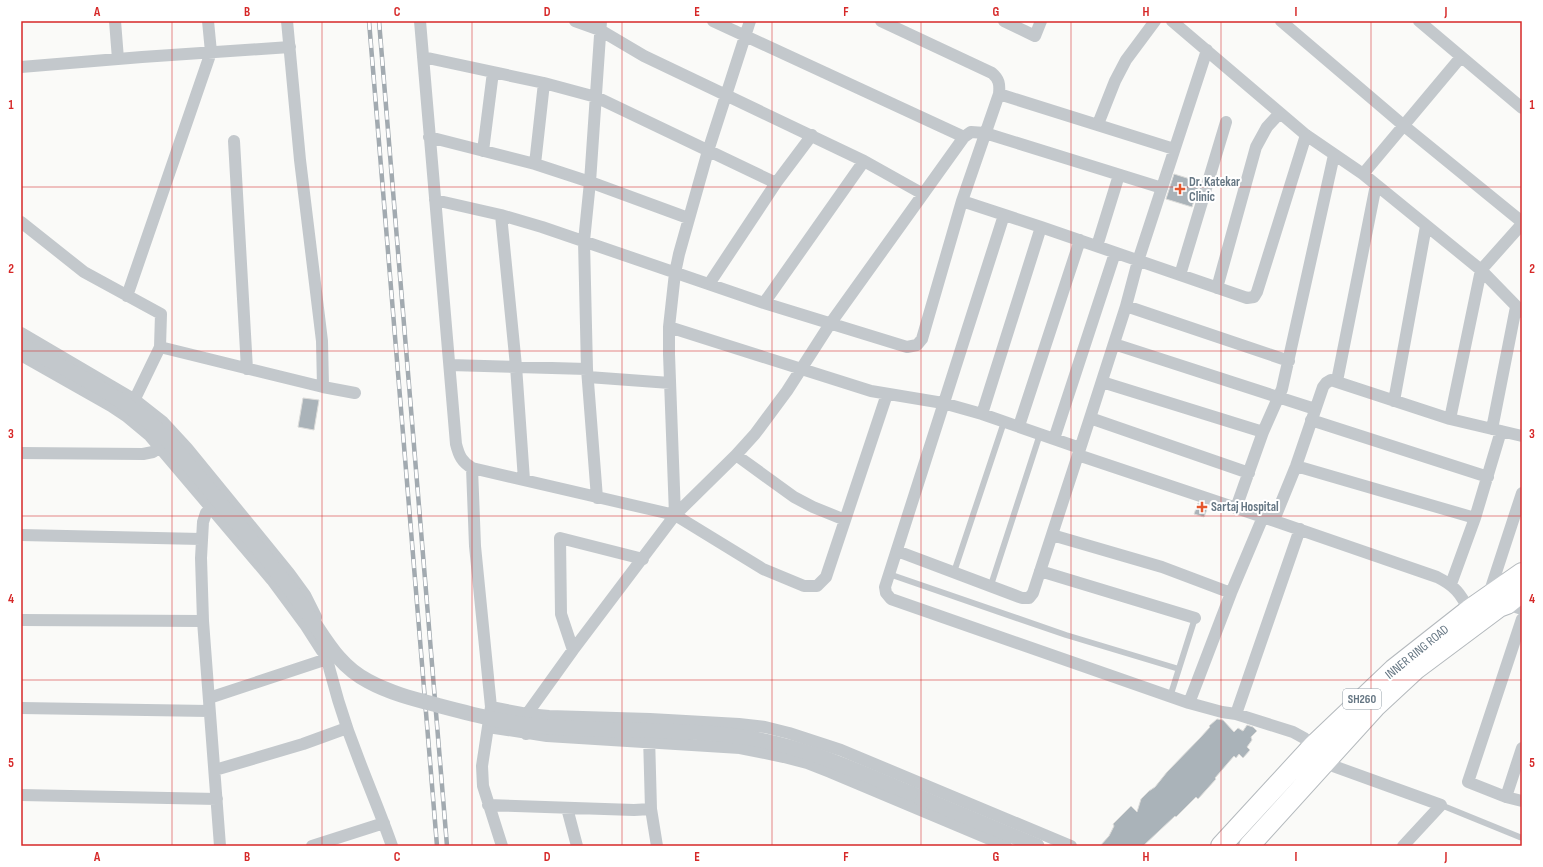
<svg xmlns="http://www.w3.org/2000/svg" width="1543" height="867" font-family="'Sofia Sans Condensed',sans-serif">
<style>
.building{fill:#aab3b9;stroke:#dcdcda}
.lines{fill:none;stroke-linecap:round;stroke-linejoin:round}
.trunk-casing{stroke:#b4b9bd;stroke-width:22}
.service{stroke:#c3c8cc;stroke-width:6}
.minor{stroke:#c3c8cc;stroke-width:12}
.tertiary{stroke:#c3c8cc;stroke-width:15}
.trunk{stroke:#fff;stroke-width:20}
.rail-casing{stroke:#a2aab0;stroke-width:4.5}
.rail{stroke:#fff;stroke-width:3;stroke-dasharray:9;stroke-linecap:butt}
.tertiary-bridge{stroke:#c3c8cc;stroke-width:15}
.grid{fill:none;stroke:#d62828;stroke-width:1;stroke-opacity:0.55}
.poi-dot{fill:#e4572e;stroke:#fff;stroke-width:1.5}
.labels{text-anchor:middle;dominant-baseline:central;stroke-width:4;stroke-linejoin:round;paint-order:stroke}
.shield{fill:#fff;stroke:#939fa8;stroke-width:1}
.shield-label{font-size:12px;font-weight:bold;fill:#657683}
.poi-label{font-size:13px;font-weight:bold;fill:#657683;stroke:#fff;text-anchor:start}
.street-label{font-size:13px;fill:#657683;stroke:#fff}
.neatline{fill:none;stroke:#d62828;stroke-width:1.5}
.grid-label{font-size:13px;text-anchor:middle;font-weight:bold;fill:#d62828}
</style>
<rect width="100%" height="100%" fill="#fafaf8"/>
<path class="building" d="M1174 174 1200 182 1192 207 1166 199Z
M303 398 319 400 314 430 298 427Z
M1198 503 1208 507 1204 517 1194 514Z
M1217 719 1223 720 1234 732 1238 728 1243 731 1247 725 1253 727 1257 731 1251 737 1252 740 1247 747 1250 750 1243 758 1239 754 1236 758 1234 756 1215 778 1216 779 1198 799 1196 797 1176 817 1175 816 1143 846H1100L1109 836 1114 826 1113 824 1131 806 1137 812 1141 799 1149 791 1155 787 1167 772 1200 738 1210 727 1209 726Z"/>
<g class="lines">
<defs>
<path id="trunk" d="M1221 846 1313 746 1394 669 1469 610 1522 573
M1249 846 1375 707 1416 669 1499 607 1507 604 1522 592"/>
</defs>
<use href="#trunk" class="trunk-casing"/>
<path class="service" d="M954 572 1004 422
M889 574 1066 635 1179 669
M991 585 1040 434
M1170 697 1195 618
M1441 805 1522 838"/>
<path class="minor" d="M115 21 118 59
M287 21 300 160 322 341 323 387
M420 21 456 444C459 456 462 462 472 468L675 515 763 569 804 586H817L826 577 887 394
M575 21 600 30 644 56 864 161 923 194
M713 21 964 137
M1004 21 1035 36 1041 21
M1172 21 1306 135 1363 174 1481 270 1522 312
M1281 21 1403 125 1522 222
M1419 21 1522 108
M1207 50 1138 261 1126 306 1090 418 1249 473
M423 57 544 83 596 97 776 183
M21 67 142 57 290 47
M999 94 1174 149
M1098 124 1115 81 1126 60 1155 21
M429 137 535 164 590 182 688 218
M234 141 247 369
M483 151 493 72
M535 164 544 83
M1363 174 1461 57
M435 200 501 215 542 227 764 303 907 347 917 345 922 339 962 201 999 94C1000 84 999 79 992 73L881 21
M962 201 1041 227 1247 298 1254 297 1257 292 1306 135
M501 215 516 366 524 480
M1004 215 885 587 886 593 891 599 1189 703 1222 712 1236 714 1293 732 1304 738 1313 746
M21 222 84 272 161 314 160 347 323 387 355 393
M1097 246 1119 175
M1180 275 1226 122
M709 284 776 183 812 135
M1217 288 1256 147 1267 127 1279 114
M127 296 211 52 208 21
M764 303 864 161
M1126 306 1289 361
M669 327 871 391 943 403 982 414 1080 448
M21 333 135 400 163 422 187 448 289 573 305 595 316 617
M1114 344 1315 409
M21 355 111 406 126 416 150 436 272 580 306 626 322 651
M450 365 587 369
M588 377 670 383
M1337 381 1376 185
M1102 382 1263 432
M1394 401 1426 226
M131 407 160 347
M982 414 1041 227
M1450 419 1481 270 1522 224
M1311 420 1488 477
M1019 426 1080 240
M1492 429 1516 307
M1054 439 1115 253
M21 453 143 454 153 452 167 443
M736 455 794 497 813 507 845 520
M1078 455 1263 517 1437 577C1455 586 1460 593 1469 610
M1296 466 1475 518
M472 468 475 546 491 707 482 766 483 786 502 846
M597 498 587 369 584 241 590 182 601 21
M217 502 206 513 203 522 201 558 203 621 220 846
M1236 508 1263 432 1282 389 1334 155
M675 515 669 354V327L675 273 679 254 708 151 750 21
M1274 520 1296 466 1323 387 1326 383 1331 380 1450 419 1522 436
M21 535 201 539
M1052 535 1162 567 1231 593
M897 551 1022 598H1029L1033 593 1090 418
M1040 571 1195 618
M1451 584 1475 518 1501 431
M1488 597 1522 493
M1507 604 1522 609
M1522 619 1468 782 1506 797 1522 801
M21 620 203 621
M322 637C331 679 343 720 359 760 370 789 382 817 392 846
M573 650 561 614 560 538 643 559
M209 698 327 659
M1189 703 1231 593 1263 517
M491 707 527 714 549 716 650 719 739 724 765 727 789 733 841 750 1071 846
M21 708 209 711
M1236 714 1300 529
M488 727 547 736 740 748 784 757 807 763 830 772 1006 846
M526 734 527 714 573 650 675 515 736 455 755 434 787 391 830 324 964 137 971 132 985 133 1162 188
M649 736 651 809 657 846
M1325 763 1441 805 1403 846
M215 770 303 744 347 728
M21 795 217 799
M1506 797 1522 748
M488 805 634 810 651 809
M567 808 577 846
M312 846 384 823"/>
<path class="tertiary" d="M910 793 1037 846"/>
<use href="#trunk" class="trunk"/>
<defs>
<path id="rail" d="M369 21 437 846
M379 21 447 846"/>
</defs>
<use href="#rail" class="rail-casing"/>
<use href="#rail" class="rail"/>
<path class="tertiary-bridge" d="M21 345C62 367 112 391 148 421 169 439 186 462 204 483 226 510 249 537 271 564 285 582 299 601 312 620 328 644 341 667 368 681 390 693 414 699 437 705 475 715 512 725 551 727 612 732 675 728 736 736 798 744 853 769 910 793"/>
</g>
<path class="grid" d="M172 21V846M322 21V846M472 21V846M622 21V846M772 21V846M921 21V846M1071 21V846M1221 21V846M1371 21V846M21 187H1522M21 351H1522M21 516H1522M21 680H1522"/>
<g class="poi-dot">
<path d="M1178 183h4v4h4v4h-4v4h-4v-4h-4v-4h4z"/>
<path d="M1200 501h4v4h4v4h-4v4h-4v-4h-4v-4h4z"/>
</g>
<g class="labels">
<rect class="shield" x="1343" y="689" width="38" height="20" rx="3"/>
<g class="shield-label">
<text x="1362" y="699">SH260</text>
</g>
<g class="poi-label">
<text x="1189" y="182">Dr. Katekar<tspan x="1189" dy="15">Clinic</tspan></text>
<text x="1211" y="507">Sartaj Hospital</text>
</g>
<g class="street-label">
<text transform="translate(1417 652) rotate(-39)">INNER RING ROAD</text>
</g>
</g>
<rect width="1543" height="867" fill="none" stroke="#ffffff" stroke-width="44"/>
<rect x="22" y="22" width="1499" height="823" class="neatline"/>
<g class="grid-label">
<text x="97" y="16">A</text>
<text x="247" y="16">B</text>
<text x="397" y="16">C</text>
<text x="547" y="16">D</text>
<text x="697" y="16">E</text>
<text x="846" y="16">F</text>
<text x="996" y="16">G</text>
<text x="1146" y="16">H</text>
<text x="1296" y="16">I</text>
<text x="1446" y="16">J</text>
<text x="11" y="109">1</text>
<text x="1532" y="109">1</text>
<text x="11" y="273">2</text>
<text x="1532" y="273">2</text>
<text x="11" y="438">3</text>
<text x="1532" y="438">3</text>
<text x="11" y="603">4</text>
<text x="1532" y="603">4</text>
<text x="11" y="767">5</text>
<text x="1532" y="767">5</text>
<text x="97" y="861">A</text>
<text x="247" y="861">B</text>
<text x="397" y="861">C</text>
<text x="547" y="861">D</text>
<text x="697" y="861">E</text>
<text x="846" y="861">F</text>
<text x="996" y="861">G</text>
<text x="1146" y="861">H</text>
<text x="1296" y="861">I</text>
<text x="1446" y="861">J</text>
</g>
</svg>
